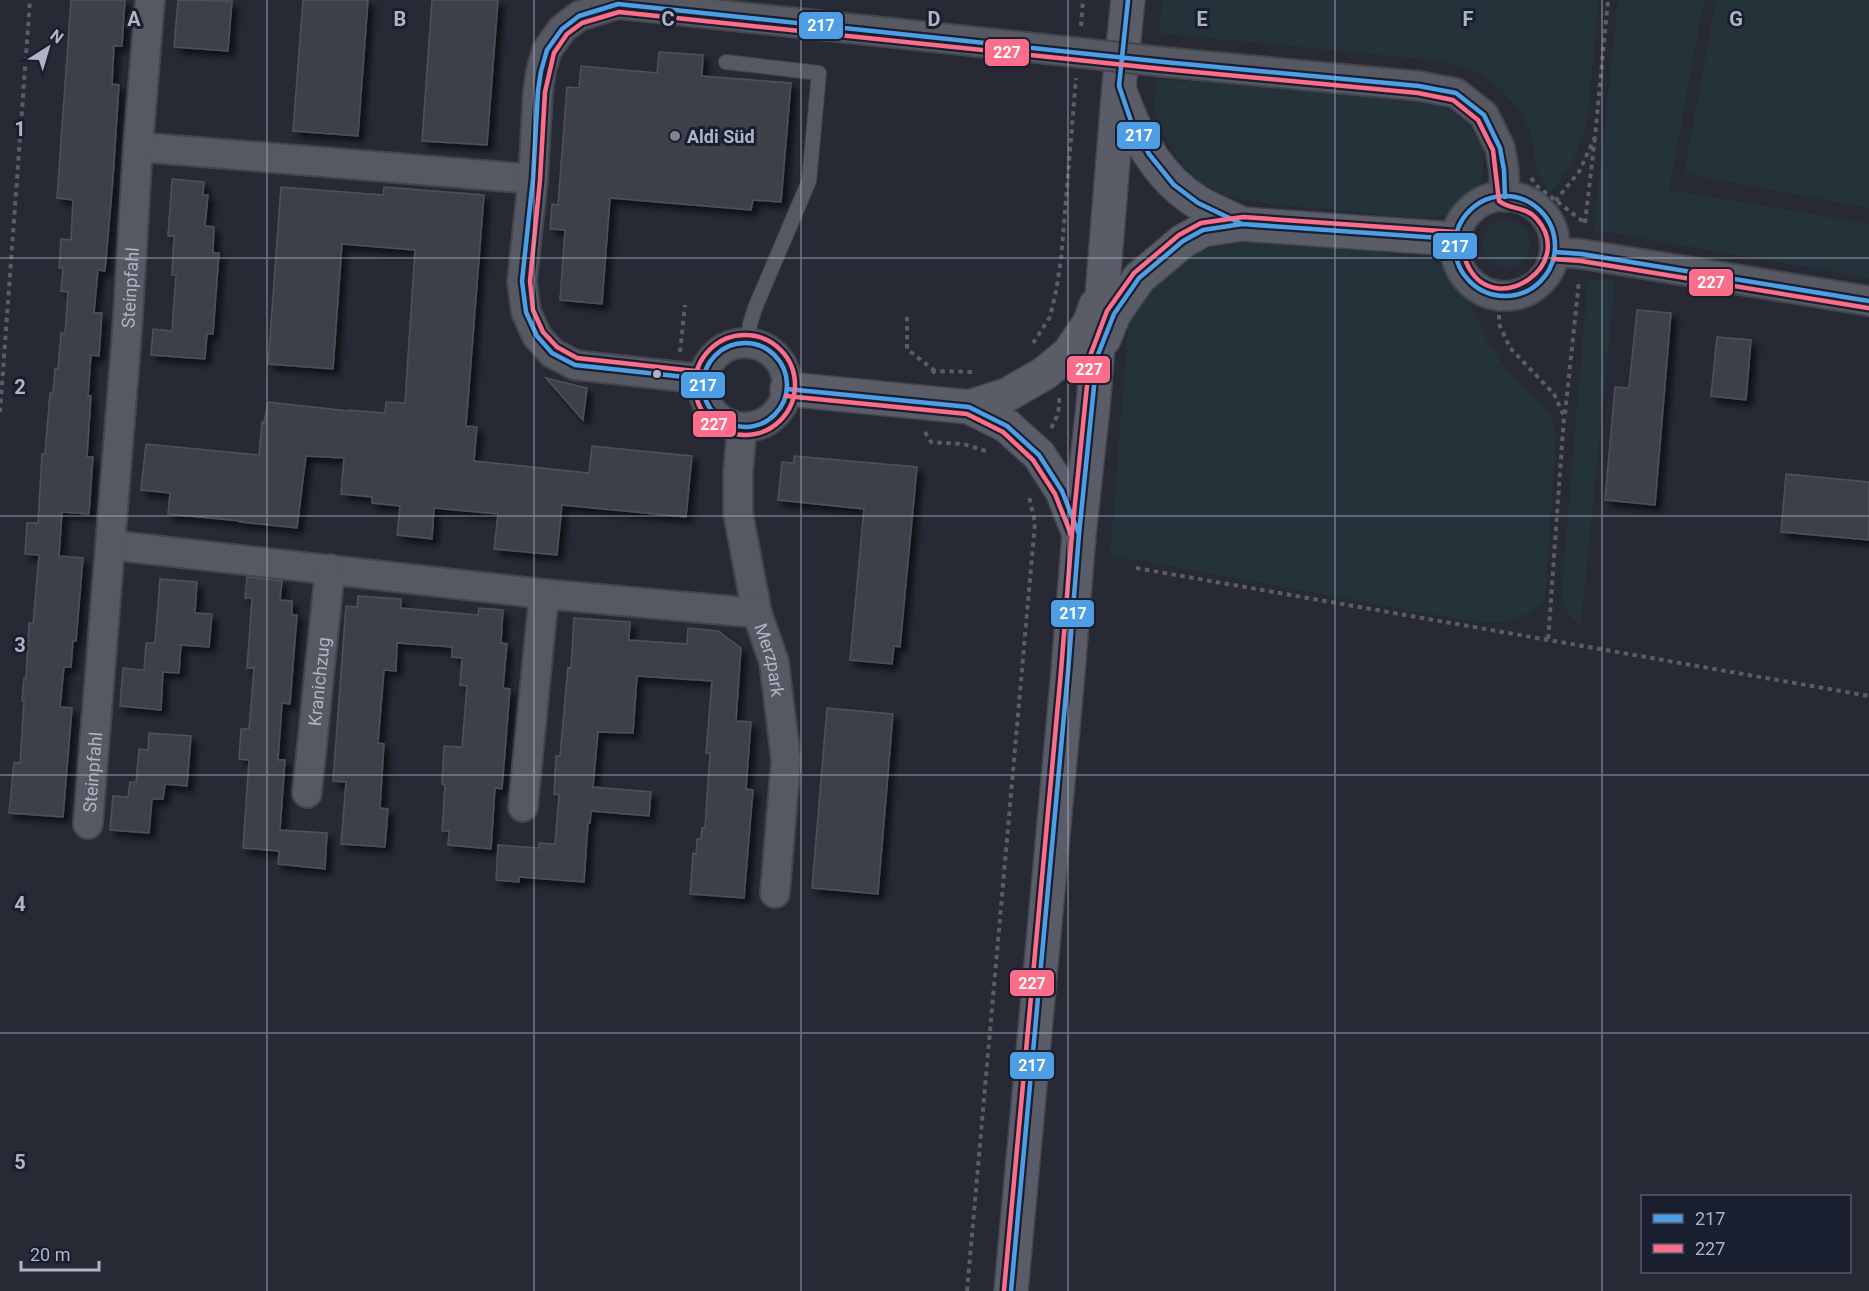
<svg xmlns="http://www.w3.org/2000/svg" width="1869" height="1291" font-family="Roboto,sans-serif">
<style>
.green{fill:#24333a}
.building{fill:#3e404a;stroke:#4e515c;stroke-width:1.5;filter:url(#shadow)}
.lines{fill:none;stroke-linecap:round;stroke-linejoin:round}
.service-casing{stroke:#43454d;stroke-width:16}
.minor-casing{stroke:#43454d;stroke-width:32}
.secondary-casing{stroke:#43454d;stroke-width:36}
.path{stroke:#595d66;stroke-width:4;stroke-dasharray:4.5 4.5;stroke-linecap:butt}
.service{stroke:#565862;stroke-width:14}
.minor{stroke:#565862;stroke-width:28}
.secondary{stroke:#5a5d67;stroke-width:33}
.minor-bridge-casing{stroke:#43454d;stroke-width:32;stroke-linecap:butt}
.minor-bridge{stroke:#565862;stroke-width:28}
.bus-1-casing{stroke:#1a1f2f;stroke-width:9}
.bus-2-casing{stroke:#1a1f2f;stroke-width:9}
.bus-1{stroke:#4d9ee5;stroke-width:4.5}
.bus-2{stroke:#fb6d88;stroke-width:4.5}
.grid{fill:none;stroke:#afb4c7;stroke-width:1.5;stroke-opacity:0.55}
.poi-dot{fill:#7f8494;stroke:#1a1f2f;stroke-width:2}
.bus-dot{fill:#afb4c7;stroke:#1a1f2f;stroke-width:2}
.labels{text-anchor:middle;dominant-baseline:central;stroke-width:6;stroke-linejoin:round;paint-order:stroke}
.poi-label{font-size:18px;font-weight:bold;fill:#afb4c7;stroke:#1a1f2f;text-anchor:start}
.street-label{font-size:18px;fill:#afb4c7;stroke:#1a1f2f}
.grid-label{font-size:20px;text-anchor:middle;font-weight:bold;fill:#afb4c7;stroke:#1a1f2f;stroke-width:6;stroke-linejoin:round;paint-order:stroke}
.line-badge{stroke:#1a1f2f;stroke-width:2}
.badge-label{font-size:16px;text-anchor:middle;font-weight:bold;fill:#fff}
</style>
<defs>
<filter id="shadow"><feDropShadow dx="5.5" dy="5.5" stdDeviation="3" flood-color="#0009"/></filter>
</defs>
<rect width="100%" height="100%" fill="#272a34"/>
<path class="green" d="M1162 0H1599L1588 112 1583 136 1571 166 1550 193C1545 185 1538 178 1536 169 1534 159 1535 150 1533 141 1524 111 1503 85 1475 72 1464 66 1450 64 1439 61L1159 33Z
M1618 0H1704L1669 190 1869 224V278L1594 230Z
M1716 0H1869V208L1684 173Z
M1156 80 1265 85 1435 105 1453 112 1474 134 1483 150V170L1479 191 1464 206 1447 216 1418 218 1269 204 1228 197 1203 184 1180 162 1164 135 1154 111Z
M1482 244a24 24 0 1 1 48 0a24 24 0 1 1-48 0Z
M1269 241 1359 249 1433 261 1447 268 1458 280 1490 346 1508 371 1540 402 1551 417 1556 439 1545 601C1516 625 1500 624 1464 620L1110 555 1128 331C1131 323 1132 312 1137 305 1150 283 1175 260 1200 252 1222 244 1246 243 1269 241Z
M1588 279 1615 281 1581 625 1569 615 1561 599Z"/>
<path class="building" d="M71 0H125L122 46H114L112 84 119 85 113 179 105 271 98 270 94 313H102L99 356 91 355 88 395 91 396 87 457H93L89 514 62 512 59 556 83 558 76 641H73L71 667H64L60 707 72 708 63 817 9 813 14 762 20 763 24 701H22L24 678H26L29 623 33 624 39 555 25 554 27 523H38L42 454H45L50 393H53L55 369H58L61 333 65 334 68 292 61 291 63 268H59L61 239 71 240 73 200 57 198Z
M178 0 232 1 228 51 174 47Z
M303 0H368L358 136 293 131Z
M432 0H498L487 145 422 141Z
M659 52 703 55 702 76 791 83 781 202 753 200 751 210 610 198 602 304 560 300 565 230 550 229 552 204 558 205 567 87 579 88 581 66 657 73Z
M172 179 204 182 203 195H208L205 226 214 227 213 253H219L213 334H207L205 359 151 355 153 329 172 331 176 275H172L174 236H168Z
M281 187 383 195 384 187 484 195 466 426 477 427 474 461 589 473 592 446 692 456 686 517 562 505 557 555 494 549 498 514 434 508 432 539 397 535 400 506 372 503V497L341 494 344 458 306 456 297 528 240 522 241 521 168 514 170 493 141 490 146 444 259 455 262 422 264 423 268 402 349 411V410L385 413 386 402 405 403 415 250 342 244 333 369 268 364Z
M1637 310 1671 313 1655 505 1605 500 1615 387 1629 388Z
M1717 337 1751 340 1746 400 1711 396Z
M546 378 587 388 583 420Z
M794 456 917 467 900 647 894 646 892 664 850 660 864 509 778 500 782 462 794 463Z
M1786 474 1869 482V540L1781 532Z
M247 577 282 581 280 600 292 601V615H297L290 704 282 703 280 732 278 760H285L280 830 327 833 325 869 278 864 279 851 243 848 249 760 239 759 241 729H249L254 668H247L252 598H245Z
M160 579 197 582 195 613 212 614 209 647 181 645 179 673 163 672 161 710 120 706 123 668 144 670 146 643H155Z
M358 596 401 599V608L478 615 479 608 503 610 501 643 507 644 503 688 510 689 502 789 495 788 491 849 448 845 449 831H442L445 785 442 784 444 746 462 747 467 686 460 685 462 658 452 657V647L397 643 396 671 384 670 378 743 384 744 380 808 388 809 385 847 341 844 346 782 333 781 346 606 357 607Z
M574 618 630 622 629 640 687 644 688 628 718 631 741 648 736 721 751 722 746 789 753 790 744 898 690 894 693 853 696 854 697 839H701L702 828H705L710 753H706L712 681 637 676 633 733 598 732 593 787 651 792 649 816 591 811 590 823H588L584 882 519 877V882L496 880 498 845 539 848V843L555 844 559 795 554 794 556 756H560L568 667 571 668Z
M827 708 893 714 878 894 812 888Z
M149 733 191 736 187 786 165 784 163 799H152L149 833 110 830 113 796 128 797 130 782H136L139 749 148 750Z"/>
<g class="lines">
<defs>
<path id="service" d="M726 62 819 73 809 181 755 308 750 324 748 343"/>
<g id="minor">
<path d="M1164 62 1419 86 1456 93 1484 115 1500 148 1504 170 1505 197"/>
<path d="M138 147 533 179"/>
<circle cx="1505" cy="246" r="50"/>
<path d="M1555 252 1582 254 1869 301"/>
<circle cx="745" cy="385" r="42"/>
<path d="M703 379 575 365 552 353 537 336 526 312 522 281 533 179 538 91 541 71 547 50 562 29 579 16 618 4 1064 51"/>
<path id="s1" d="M742 428 738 473V513L757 613 774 662 786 760 775 893"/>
<path d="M110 545 544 594 757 613"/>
<path id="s2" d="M307 793 330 569"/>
<path d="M523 807 544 594"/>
<path id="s3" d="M88 824 127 332 138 147 150 0"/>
</g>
<path id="secondary" d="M1121 94C1136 137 1159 179 1199 203 1213 211 1228 217 1242 224
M1104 339 1114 314 1139 278 1183 241 1203 230 1242 224 1454 239
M787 389 969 407 1007 426 1039 455 1062 491 1077 529
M969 407 1007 395 1045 373 1069 353 1090 322 1096 305
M1011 1291 1068 672 1079 534 1093 407 1119 86 1128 0"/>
</defs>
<use href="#service" class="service-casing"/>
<use href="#minor" class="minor-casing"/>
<use href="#secondary" class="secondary-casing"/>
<path class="path" d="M1081 26 1083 0
M1531 178 1537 186 1585 223
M1544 215 1579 172 1595 137 1608 0
M1585 223 1595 137
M1499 297V324L1510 348 1554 394 1564 416 1548 641
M907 317V349L935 371
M1033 343 1050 317 1056 291 1061 260 1076 78
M680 352 685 305
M932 373 935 371 975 372
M0 412 30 0
M1565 414 1579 281
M1051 428C1057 418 1060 410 1059 398
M925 432 931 442 963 444 989 452
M1136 568 1869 696
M967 1291 1035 523 1029 496"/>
<use href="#service" class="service"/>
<use href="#minor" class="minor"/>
<use href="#secondary" class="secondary"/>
<defs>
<path id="minor-bridge" d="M1064 51 1164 62"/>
</defs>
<use href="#minor-bridge" class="minor-bridge-casing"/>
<use href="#minor-bridge" class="minor-bridge"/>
<defs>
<path id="bus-1" d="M1128 0 1119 86 1132 124 1149 154 1174 185 1198 203 1242 224
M1455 246a50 50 0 1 1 100 0a50 50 0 1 1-100 0Z
M1555 252 1582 254 1869 301
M703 385a42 42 0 1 1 84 0a42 42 0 1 1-84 0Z
M703 379 575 365 552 353 537 336 526 312 522 281 533 179 538 91 541 71 547 50 562 29 579 16 618 4 1164 62 1419 86 1456 93 1484 115 1500 148 1504 170 1505 197
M787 389 969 407 1007 426 1039 455 1062 491 1079 534
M1011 1291 1068 672 1079 534 1097 357 1114 314 1139 278 1183 241 1203 230 1242 224 1454 239"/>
<path id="bus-2" d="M1554 259 1581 261 1868 308
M695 385a50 50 0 1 1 100 0a50 50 0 1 1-100 0Z
M704 372 577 358 557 347 543 332 533 310 530 281 540 180 545 92 554 53 567 34 582 23 619 12 1163 69 1418 93 1453 100 1478 120 1493 150 1499 201C1510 210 1525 206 1536 218 1578 264 1497 319 1469 268 1463 258 1463 248 1461 237L1455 232 1243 217 1201 223 1179 235 1134 273 1107 311 1090 356 1072 533 1061 671 1004 1290
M786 396 967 414 1003 432 1033 460 1055 494 1072 537"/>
</defs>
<use href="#bus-1" class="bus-1-casing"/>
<use href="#bus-2" class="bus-2-casing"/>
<use href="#bus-1" class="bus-1"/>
<use href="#bus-2" class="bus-2"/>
</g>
<path class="grid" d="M267 0V1291M534 0V1291M801 0V1291M1068 0V1291M1335 0V1291M1602 0V1291M0 258H1869M0 516H1869M0 775H1869M0 1033H1869"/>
<circle class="poi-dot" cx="675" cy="136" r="6"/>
<circle class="bus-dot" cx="657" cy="374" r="5"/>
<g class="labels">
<g class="poi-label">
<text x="687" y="136">Aldi Süd</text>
</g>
<g class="street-label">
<text stroke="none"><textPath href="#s3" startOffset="538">Steinpfahl</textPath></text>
<text stroke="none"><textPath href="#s1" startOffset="236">Merzpark</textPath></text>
<text stroke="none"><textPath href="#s2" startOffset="112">Kranichzug</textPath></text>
<text stroke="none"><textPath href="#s3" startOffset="52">Steinpfahl</textPath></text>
</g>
</g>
<g class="grid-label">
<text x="134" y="26">A</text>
<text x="400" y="26">B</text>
<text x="668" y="26">C</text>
<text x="934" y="26">D</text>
<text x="1202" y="26">E</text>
<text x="1468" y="26">F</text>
<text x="1736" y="26">G</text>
<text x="20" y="136">1</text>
<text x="20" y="394">2</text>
<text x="20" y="652">3</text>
<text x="20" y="911">4</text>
<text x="20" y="1169">5</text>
</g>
<g class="line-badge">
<rect x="798" y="11" width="46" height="29" rx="6" fill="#4d9ee5"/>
<rect x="984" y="38" width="46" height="29" rx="6" fill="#fb6d88"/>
<rect x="1116" y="121" width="45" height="29" rx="6" fill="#4d9ee5"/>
<rect x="1432" y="232" width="46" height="28" rx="6" fill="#4d9ee5"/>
<rect x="1688" y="268" width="46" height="29" rx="6" fill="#fb6d88"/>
<rect x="1066" y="355" width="45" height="29" rx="6" fill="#fb6d88"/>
<rect x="680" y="371" width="46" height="28" rx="6" fill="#4d9ee5"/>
<rect x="692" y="410" width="45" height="28" rx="6" fill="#fb6d88"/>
<rect x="1050" y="599" width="45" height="29" rx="6" fill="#4d9ee5"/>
<rect x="1009" y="969" width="46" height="28" rx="6" fill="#fb6d88"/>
<rect x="1009" y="1051" width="46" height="29" rx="6" fill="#4d9ee5"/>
</g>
<g class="badge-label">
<text x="821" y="31">217</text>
<text x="1007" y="58">227</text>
<text x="1139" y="141">217</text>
<text x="1455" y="252">217</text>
<text x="1711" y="288">227</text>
<text x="1089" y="375">227</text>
<text x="703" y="391">217</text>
<text x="714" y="430">227</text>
<text x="1073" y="619">217</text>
<text x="1032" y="989">227</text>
<text x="1032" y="1071">217</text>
</g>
<rect x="1641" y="1195" width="210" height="78" fill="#1a1f2f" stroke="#565b6c" stroke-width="1.5"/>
<rect x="1653" y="1214" width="30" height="9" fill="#4d9ee5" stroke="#565b6c" stroke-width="1.5"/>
<text x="1695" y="1225" font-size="18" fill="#afb4c7">217</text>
<rect x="1653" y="1244" width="30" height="9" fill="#fb6d88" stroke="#565b6c" stroke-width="1.5"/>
<text x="1695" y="1255" font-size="18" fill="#afb4c7">227</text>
<g transform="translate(48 48) rotate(37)" stroke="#1a1f2f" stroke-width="4.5" paint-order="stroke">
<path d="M0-4.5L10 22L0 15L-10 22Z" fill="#afb4c7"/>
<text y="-9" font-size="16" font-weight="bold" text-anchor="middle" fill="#afb4c7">N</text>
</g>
<path d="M21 1261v9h78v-9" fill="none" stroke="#afb4c7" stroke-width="3"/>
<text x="30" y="1261" font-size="18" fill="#afb4c7" stroke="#1a1f2f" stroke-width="4.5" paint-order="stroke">20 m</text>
</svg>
